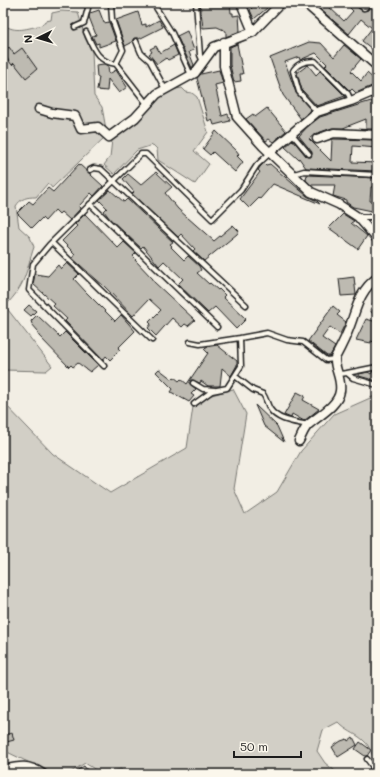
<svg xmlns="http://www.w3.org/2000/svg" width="380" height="777" font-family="Mali,sans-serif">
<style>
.green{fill:#d2cfc6;stroke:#777671}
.building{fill:#bdbab1;stroke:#1c1c1c}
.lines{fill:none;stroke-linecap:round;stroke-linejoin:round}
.service-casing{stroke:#1c1c1c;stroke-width:7}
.minor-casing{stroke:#1c1c1c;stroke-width:11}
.service{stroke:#fbf7ec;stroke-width:4}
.minor{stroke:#fbf7ec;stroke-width:8}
</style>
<rect width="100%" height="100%" fill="#f2eee4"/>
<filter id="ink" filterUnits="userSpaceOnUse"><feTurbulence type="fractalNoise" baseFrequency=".025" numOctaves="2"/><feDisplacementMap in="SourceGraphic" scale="8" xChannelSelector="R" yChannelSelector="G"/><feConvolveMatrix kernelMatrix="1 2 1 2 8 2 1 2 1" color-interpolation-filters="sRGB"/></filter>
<g filter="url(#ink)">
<path class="green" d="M61 11 78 12 85 38 92 52 94 96 102 107 107 135 52 188 48 183 36 197C27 197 21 198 16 206L19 227 30 237 34 247C25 274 26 285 5 306L52 366 46 371 3 370V24C15 34 28 28 42 25L45 21 51 20 52 13Z
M182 88 186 92 192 93 197 97 208 132 194 151 209 164 195 184 158 160 157 149 153 145 137 150 114 174 104 165 110 157 112 140C131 121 154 91 182 88Z
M233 389 246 414 234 489 245 514 277 492 301 451 334 414 377 395V774C374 764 373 748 363 740 355 733 346 731 338 722L323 730 317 751 325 763 339 774H123L121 769 102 774 85 763 68 774H53L3 750V402L53 454 110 493 187 448 194 400Z"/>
<path class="building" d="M200 3H230L231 13H233V16L239 15 240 31 226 37V31L217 27 203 28Z
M247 3H262L267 8 254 19 250 10 252 8Z
M313 3H332L329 7 344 21 353 11 345 3H356L357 7 363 11 368 10 372 3H377V53L362 41 372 28 361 19 349 34Z
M99 10 104 23 109 22 116 41 99 47V43L96 44 92 36 96 35 89 17 90 13Z
M138 12 142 25 146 24V27L159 20 163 27 139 39 134 38 131 43 125 46 116 20Z
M187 31 194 50 189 52 194 65 192 68 177 36Z
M309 42 321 43 334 57 344 45 361 59 351 71 361 81 367 73 377 82 374 85 356 93 352 89 350 91 325 66 327 64 316 53 300 60 299 57 285 62 296 93 311 110 301 119 283 95 270 58Z
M237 44 243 74H240L241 81 234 82 230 65V47Z
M174 45 178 55 168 60 166 58 157 64 149 54 152 52 150 49 156 46 160 53Z
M9 47 14 54 22 48 37 69 26 78 14 63 12 65 3 53Z
M104 64 108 66 109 74 116 70 127 87 119 93 108 79 107 91 97 90 99 77H97L96 65Z
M308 65 316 75 320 71 345 96 317 106 302 90 297 73Z
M219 70 223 83 215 85 222 116 228 114 230 121 214 125 212 119 208 121 197 78 201 74Z
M371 101 377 108V129H366V119L343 128H332L315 134 309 139 331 161 332 139 377 140V148L353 146 352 162 377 163V171L306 168 299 158 298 159 285 147 293 140 306 156 311 157 312 152 299 136 307 127 320 117Z
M267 108 286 131 273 142 269 139 266 141 246 119 253 114 255 117Z
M216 131 236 150 239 154 237 156 243 162 235 172 213 152 210 155 203 149Z
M264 163 266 165 270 164 307 196 317 201 320 204 273 184 260 199 259 198 249 208 240 199 260 172 258 170 260 167Z
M79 164 103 186 94 196 91 193 79 206 80 209 70 220 61 212 59 214 55 210 45 221 42 218 32 228 17 213 29 201 33 204 48 188 53 192Z
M156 172 172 187 165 193 178 209 214 241 233 225 239 231 237 234 204 261 193 251 195 249 181 234 178 237 132 194 134 192 123 179 128 174 141 185Z
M307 175 377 178V186L371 187 370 201 377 202V212L353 207 346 202V200L333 196 335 185H311L306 180Z
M110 190 124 202 127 199 173 242 170 244 172 246 171 247 184 260 188 256 199 266 201 270 197 273 209 284 210 283 218 290 219 289 225 295 223 297 246 319 236 329 215 307 208 313 178 284 183 279 164 261 159 266 143 246 141 248 110 219 104 211 107 208 99 200Z
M85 214 118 248 124 242 136 253 133 256 136 259 135 260 153 279 154 282 195 320 188 326 185 324 182 327 172 318 156 336 148 328 151 324 149 322 161 310 149 299 133 316 105 287 72 258 76 255 62 241 77 226 75 224Z
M343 214 354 221 351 223 367 236 358 249 329 228Z
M67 263 79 274 74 279 86 292 115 321 121 315 135 331 118 348 120 350 110 360 106 356 103 360 65 321 67 319 53 306 55 304 33 284 35 274 48 276 58 265 61 269Z
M354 277 356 295 341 296 339 279Z
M377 294V320L370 310Z
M29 305 36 311 31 316 24 310Z
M333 306 340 312 337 315 346 322 340 334 330 327 322 338 335 347 330 356H327L308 341Z
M37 315 60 337 65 332 98 365 90 372 78 363 73 367 71 365 69 367 39 336 37 332 38 331 32 324 31 321Z
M366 319 377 322 374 342 371 341V343L356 340Z
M217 345 237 361V365L231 376 222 368 220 386H208L201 381 200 383 191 380 190 384 196 389 191 394 194 396 189 402 171 392 173 389 156 372 159 369 172 379 174 377 179 381 181 379 187 384 208 353 204 349 206 347Z
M373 371H377V381L359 376V374L368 372 371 374Z
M297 392 305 396 303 400 319 409 304 421 292 414 291 418 284 415Z
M255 405 277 426 284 442 264 426Z
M12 733 14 740 3 743V735Z
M353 737 357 745 338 757 332 747 341 741 347 739 348 741Z
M360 742 371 750 367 756H365L355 749Z
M84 766 90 774H72Z"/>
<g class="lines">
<defs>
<path id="service" d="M112 3 111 4 112 19 123 50 116 64 147 104
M153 3 172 33 191 75
M196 3 200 55 203 62
M75 27 84 23 88 8 87 3
M86 32C93 47 97 62 116 64
M136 41 141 53 150 61 165 89
M317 112 299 92 293 71C297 63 306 61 315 61L348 94 351 101
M292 134 309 154
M90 170 94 168 101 169 246 305
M294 174 304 171 377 175
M90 204 217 327
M358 217H377
M52 243 152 340
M190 342 200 344 240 338
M104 366 29 290 33 264 49 245 141 154H146L212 219 241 190 257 165 270 153
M347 373 377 367
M340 374 347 373 353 378 377 385
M235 376 253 390 263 394C266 398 267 404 270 409 278 421 295 422 308 425
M193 383 203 389 215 390
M194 404 212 391 227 388 241 366 240 338 267 333 287 340 303 342 326 360 335 359
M367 759 373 767 372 774"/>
<path id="minor" d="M241 3 253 32
M305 3 377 66
M361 3 364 6
M224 42V66L237 117 263 146 311 192 338 204 358 217 377 239
M39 109 52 113 75 116 81 129 98 127 109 137 135 118 157 94 195 73 214 47 253 32 281 3
M317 139 334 133 377 135
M270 152 317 112 351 101 377 90
M299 441C302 435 304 429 308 425 318 416 338 406 340 391 342 378 334 369 335 358 341 347 347 335 351 323 357 306 361 289 377 278
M3 770C20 766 28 764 43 774"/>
</defs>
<use href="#service" class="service-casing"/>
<use href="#minor" class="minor-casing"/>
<use href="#service" class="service"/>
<use href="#minor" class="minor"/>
</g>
</g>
<rect width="380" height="777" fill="none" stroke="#fbf7ec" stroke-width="16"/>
<rect x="8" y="8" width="364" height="761" fill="none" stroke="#1c1c1c" stroke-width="1.5" filter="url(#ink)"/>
<g transform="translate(38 38) rotate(265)" stroke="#fbf7ec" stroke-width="3" paint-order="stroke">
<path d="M0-3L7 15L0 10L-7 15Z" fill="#1c1c1c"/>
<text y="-6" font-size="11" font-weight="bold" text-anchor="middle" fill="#1c1c1c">N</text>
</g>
<path d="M234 751v6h67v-6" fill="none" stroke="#1c1c1c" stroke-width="2"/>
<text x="240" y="751" font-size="12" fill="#1c1c1c" stroke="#fbf7ec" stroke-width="3" paint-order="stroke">50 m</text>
</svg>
